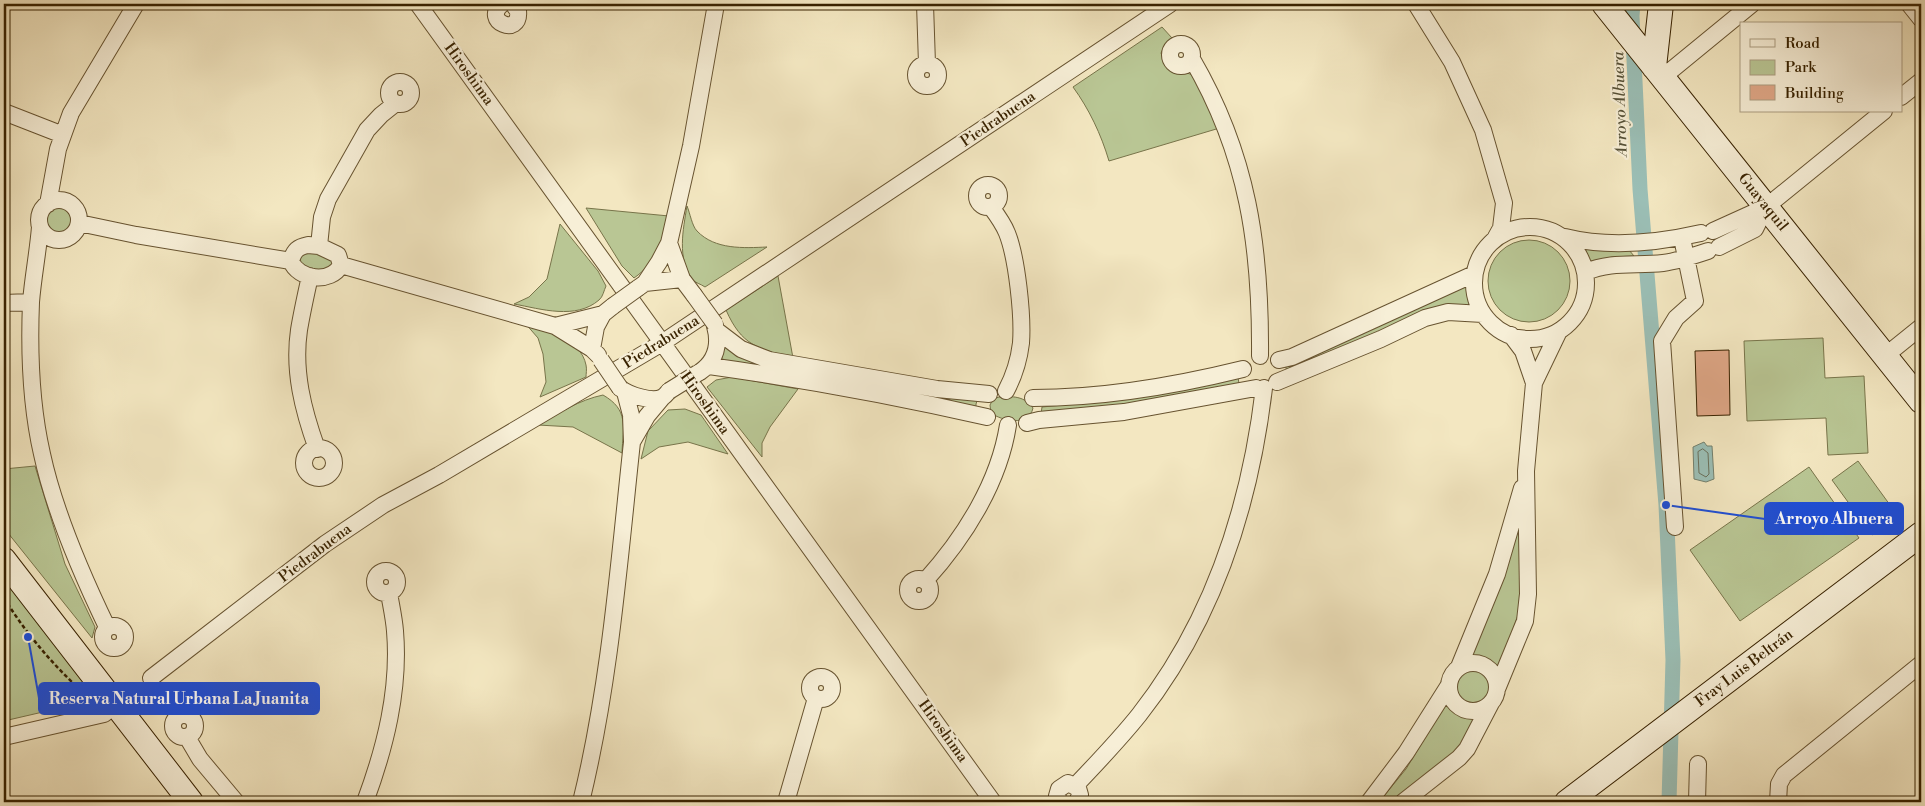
<svg xmlns="http://www.w3.org/2000/svg" width="1925" height="806" font-family="'Libre Bodoni',serif">
<style>
.green{fill:#b9c694;stroke:#78744a}
.water{fill:#9bbfb6;stroke:#73806d}
.lines{fill:none;stroke-linecap:round;stroke-linejoin:round}
.shore{stroke:#6a705b;stroke-width:1}
.canal{stroke:#9bbfb6;stroke-width:15}
.building{fill:#dfa787;stroke:#382200}
.street-casing{stroke:#675330;stroke-width:18}
.secondary-casing{stroke:#382200;stroke-width:26}
.path{stroke:#382200;stroke-width:2.5;stroke-dasharray:4 2.5;stroke-linecap:butt}
.street{stroke:#f7efd7;stroke-width:16}
.secondary{stroke:#f7efd7;stroke-width:24}
.street-bridge-casing{stroke:#675330;stroke-width:18;stroke-linecap:butt}
.street-bridge{stroke:#f7efd7;stroke-width:16}
.labels{text-anchor:middle;dominant-baseline:central;stroke-width:4.5;stroke-linejoin:round;paint-order:stroke}
.street-label{font-size:15px;fill:#382200;stroke:#f7efd7}
.water-label{font-size:16px;font-style:italic;fill:#565137;stroke:#f7efd7}
.leader{fill:none;stroke:#1d4ed8;stroke-width:2}
.callout-dot{fill:#1d4ed8;stroke:#f7efd7;stroke-width:2}
.callout{fill:#1d4ed8;stroke:#1d4ed8;stroke-width:2}
.callout-label{font-size:16px;text-anchor:middle;font-weight:bold;fill:#fff}
</style>
<rect width="100%" height="100%" fill="#f3e7c1"/>
<filter id="stains"><feTurbulence type="fractalNoise" baseFrequency=".004" numOctaves="4"/><feColorMatrix values="0 0 0 0 .2 0 0 0 0 .09 0 0 0 0 .02 0 0 0 .5 -.17"/></filter>
<radialGradient id="worn" r=".72"><stop offset=".6" stop-color="#630" stop-opacity="0"/><stop offset="1" stop-color="#630" stop-opacity=".3"/></radialGradient>
<path class="green" d="M1162 27 1172 38 1167 42 1161 53C1170 80 1178 66 1196 77L1223 127 1109 161C1101 134 1089 109 1073 87Z
M44 219a15 15 0 1 1 30 0a15 15 0 1 1-30 0Z
M687 206C690 213 692 226 697 231 715 250 744 248 767 247L705 287C701 284 695 283 692 279 677 258 683 230 687 206Z
M586 208 669 216C662 240 656 263 634 278L622 266Z
M560 224 598 271 606 286C604 290 603 297 599 300 576 320 541 309 514 304L529 297 547 279Z
M1488 281a41 41 0 1 1 82 0a41 41 0 1 1-82 0Z
M1581 244 1629 250 1634 256 1612 257 1590 263Z
M322 251 336 265 316 272 296 262 300 253Z
M778 276 793 358C757 348 742 346 726 310Z
M1470 280 1471 294 1476 307 1287 371 1285 365C1348 339 1412 314 1470 280Z
M524 322C545 328 581 339 586 365 587 369 586 374 586 377L540 397 546 382 543 354 538 338Z
M1823 338 1825 378 1864 376 1868 453 1828 455 1826 418 1747 421 1744 341Z
M724 344 978 398 976 404V409L721 363Z
M732 377 798 389 770 427 762 443V457L707 387 716 380Z
M1238 377 1239 384 1133 405 1041 414 1042 407 1084 403Z
M603 395C629 410 623 426 622 453L573 427 538 425C559 413 579 400 603 395Z
M999 397C1012 396 1025 396 1033 408 1029 427 1002 421 991 413L990 405 993 399Z
M685 409 701 415 728 454 688 442 659 447 641 459 648 431 668 410Z
M1858 461 1898 516 1872 535 1832 480Z
M35 466 65 564 95 627 92 638 4 528V469Z
M1809 467 1859 538 1740 621 1690 550Z
M1522 504 1519 612 1498 674 1497 667C1487 660 1479 659 1467 658Z
M4 576 99 699 4 721Z
M1455 686a18 18 0 1 1 36 0a18 18 0 1 1-36 0Z
M1445 697C1455 712 1461 715 1479 715L1461 746 1394 802H1379L1406 769 1423 741Z"/>
<path class="water" d="M1704 442 1707 446H1712L1714 479 1706 482 1694 479 1693 447Z"/>
<g class="lines">
<path class="shore" d="M1703 449 1708 453 1709 474 1706 477 1699 473 1698 452Z"/>
<path class="canal" d="M1633 4 1632 16 1640 189 1666 505 1673 660 1669 802"/>
</g>
<path class="building" d="M1729 350 1730 415 1697 416 1695 351Z"/>
<g class="lines">
<defs>
<path id="street" d="M418 4 993 802
M502 4C481 21 521 38 518 11L513 4
M925 4 927 64
M1416 4 1452 62 1483 130 1504 203 1501 228 1496 237
M1909 4 1921 19
M1170 55a11 11 0 1 1 22 0a11 11 0 1 1-22 0Z
M1192 59C1248 155 1261 247 1260 356
M916 75a11 11 0 1 1 22 0a11 11 0 1 1-22 0Z
M1663 77 1752 4
M389 93a11 11 0 1 1 22 0a11 11 0 1 1-22 0Z
M1901 97 1921 81
M4 112 63 135
M977 196a11 11 0 1 1 22 0a11 11 0 1 1-22 0Z
M39 220a20 20 0 1 1 40 0a20 20 0 1 1-40 0Z
M48 204 58 149 71 113 136 4
M991 207C997 215 1003 223 1007 233 1017 258 1023 316 1021 343 1019 360 1014 376 1006 391
M79 223 136 235 291 261
M1474 283a56 56 0 1 1 112 0a56 56 0 1 1-112 0Z
M40 227C38 252 33 277 31 302 29 351 31 406 42 454 54 510 82 575 107 627
M1713 231 1766 207 1884 111
M1565 237C1609 248 1657 243 1701 233
M669 243 682 279
M308 245 319 246 338 255 341 265C331 284 298 280 291 261 294 250 298 247 308 245Z
M319 246 322 217 328 199 367 130 381 115 396 103
M1719 247 1755 229 1766 207
M341 265 555 326
M1586 272C1610 261 1637 266 1663 263 1678 261 1693 256 1708 251
M310 276C306 294 302 312 299 330 293 371 303 410 317 449
M645 283 682 279 694 295
M638 288 645 283 659 262 669 243 691 146 716 4
M4 303 31 302
M716 330 741 349 769 360 937 389 989 394
M1511 335 1523 351 1534 383
M592 349 555 326 603 314 613 306
M598 355 592 349 596 327 603 314
M1885 356 1921 327
M1279 360 1292 357 1474 274
M709 366C802 379 895 396 987 417
M700 372C716 361 720 344 715 326
M1277 382 1381 339 1425 318 1448 312 1483 314
M620 388C629 395 653 403 663 397 666 395 667 393 669 391
M1033 398C1104 398 1174 386 1243 369
M1027 423 1039 420 1124 412 1256 388
M632 442 647 416 662 398
M304 463a15 15 0 1 1 30 0a15 15 0 1 1-30 0Z
M1675 527 1662 341 1676 318 1695 301 1682 238
M375 582a11 11 0 1 1 22 0a11 11 0 1 1-22 0Z
M908 590a11 11 0 1 1 22 0a11 11 0 1 1-22 0Z
M925 581C964 538 999 483 1008 425
M103 637a11 11 0 1 1 22 0a11 11 0 1 1-22 0Z
M1449 687a24 24 0 1 1 48 0a24 24 0 1 1-48 0Z
M1459 667 1497 574 1522 488
M810 688a11 11 0 1 1 22 0a11 11 0 1 1-22 0Z
M151 678 325 544 383 505 439 475 662 343 1170 4
M1497 689 1525 621 1528 594 1526 471 1534 383 1559 331
M173 726a11 11 0 1 1 22 0a11 11 0 1 1-22 0Z
M4 737 104 714 115 705
M187 737 200 759 236 802
M1075 786C1097 763 1119 740 1139 715 1213 621 1250 506 1264 388
M365 802C385 748 400 690 395 631 394 618 391 605 389 593
M581 802C610 684 619 562 632 442L631 415 625 392
M786 802 816 698
M1060 802 1057 796 1059 789 1068 783 1078 788 1080 795 1077 802
M1369 802 1406 753 1449 685
M1403 802 1459 758 1467 749 1491 703
M1697 802 1698 764
M1778 802 1779 784 1784 775 1921 664"/>
<path id="secondary" d="M1604 4 1921 401
M1654 67 1661 4
M4 560 191 802
M1567 802 1921 534"/>
</defs>
<use href="#street" class="street-casing"/>
<use href="#secondary" class="secondary-casing"/>
<path class="path" d="M4 598C24 630 47 658 74 684"/>
<use href="#street" class="street"/>
<use href="#secondary" class="secondary"/>
<defs>
<path id="street-bridge" d="M694 295 715 324
M613 306 638 288
M601 360 620 388
M669 391 698 373"/>
</defs>
<use href="#street-bridge" class="street-bridge-casing"/>
<use href="#street-bridge" class="street-bridge"/>
</g>
<g class="labels">
<g class="street-label">
<text transform="translate(469 74) rotate(54)">Hiroshima</text>
<text transform="translate(998 119) rotate(-34)">Piedrabuena</text>
<text transform="translate(1763 202) rotate(51)">Guayaquil</text>
<text transform="translate(661 342) rotate(-32)">Piedrabuena</text>
<text transform="translate(705 403) rotate(54)">Hiroshima</text>
<text transform="translate(315 553) rotate(-37)">Piedrabuena</text>
<text transform="translate(1744 668) rotate(-37)">Fray Luis Beltrán</text>
<text transform="translate(943 731) rotate(54)">Hiroshima</text>
</g>
<g class="water-label">
<text transform="translate(1620 104) rotate(-92)">Arroyo Albuera</text>
</g>
</g>
<path class="leader" d="M1666 505L1765 519M28 637L39 698"/>
<g class="callout-dot">
<circle cx="1666" cy="505" r="5"/>
<circle cx="28" cy="637" r="5"/>
</g>
<g class="callout">
<rect x="1765" y="503" width="138" height="31" rx="5"/>
<rect x="39" y="683" width="280" height="31" rx="5"/>
</g>
<g class="callout-label">
<text x="1834" y="524">Arroyo Albuera</text>
<text x="179" y="704">Reserva Natural Urbana La Juanita</text>
</g>
<rect width="1925" height="806" fill="none" stroke="#f3e7c1" stroke-width="20"/>
<rect x="5" y="5" width="1915" height="796" fill="none" stroke="#382200" stroke-width="2.5"/>
<rect x="10" y="10" width="1905" height="786" fill="none" stroke="#382200"/>
<rect x="1740" y="22" width="162" height="90" fill="#f7efd7" stroke="#ab9d81"/>
<rect x="1750" y="39" width="25" height="8" fill="#f7efd7" stroke="#ab9d81"/>
<text x="1785" y="48" font-size="15" fill="#382200">Road</text>
<rect x="1750" y="60" width="25" height="15" fill="#b9c694" stroke="#ab9d81"/>
<text x="1785" y="72" font-size="15" fill="#382200">Park</text>
<rect x="1750" y="85" width="25" height="15" fill="#dfa787" stroke="#ab9d81"/>
<text x="1785" y="98" font-size="15" fill="#382200">Building</text>
<rect width="100%" height="100%" filter="url(#stains)"/>
<rect width="100%" height="100%" fill="url(#worn)"/>
</svg>
